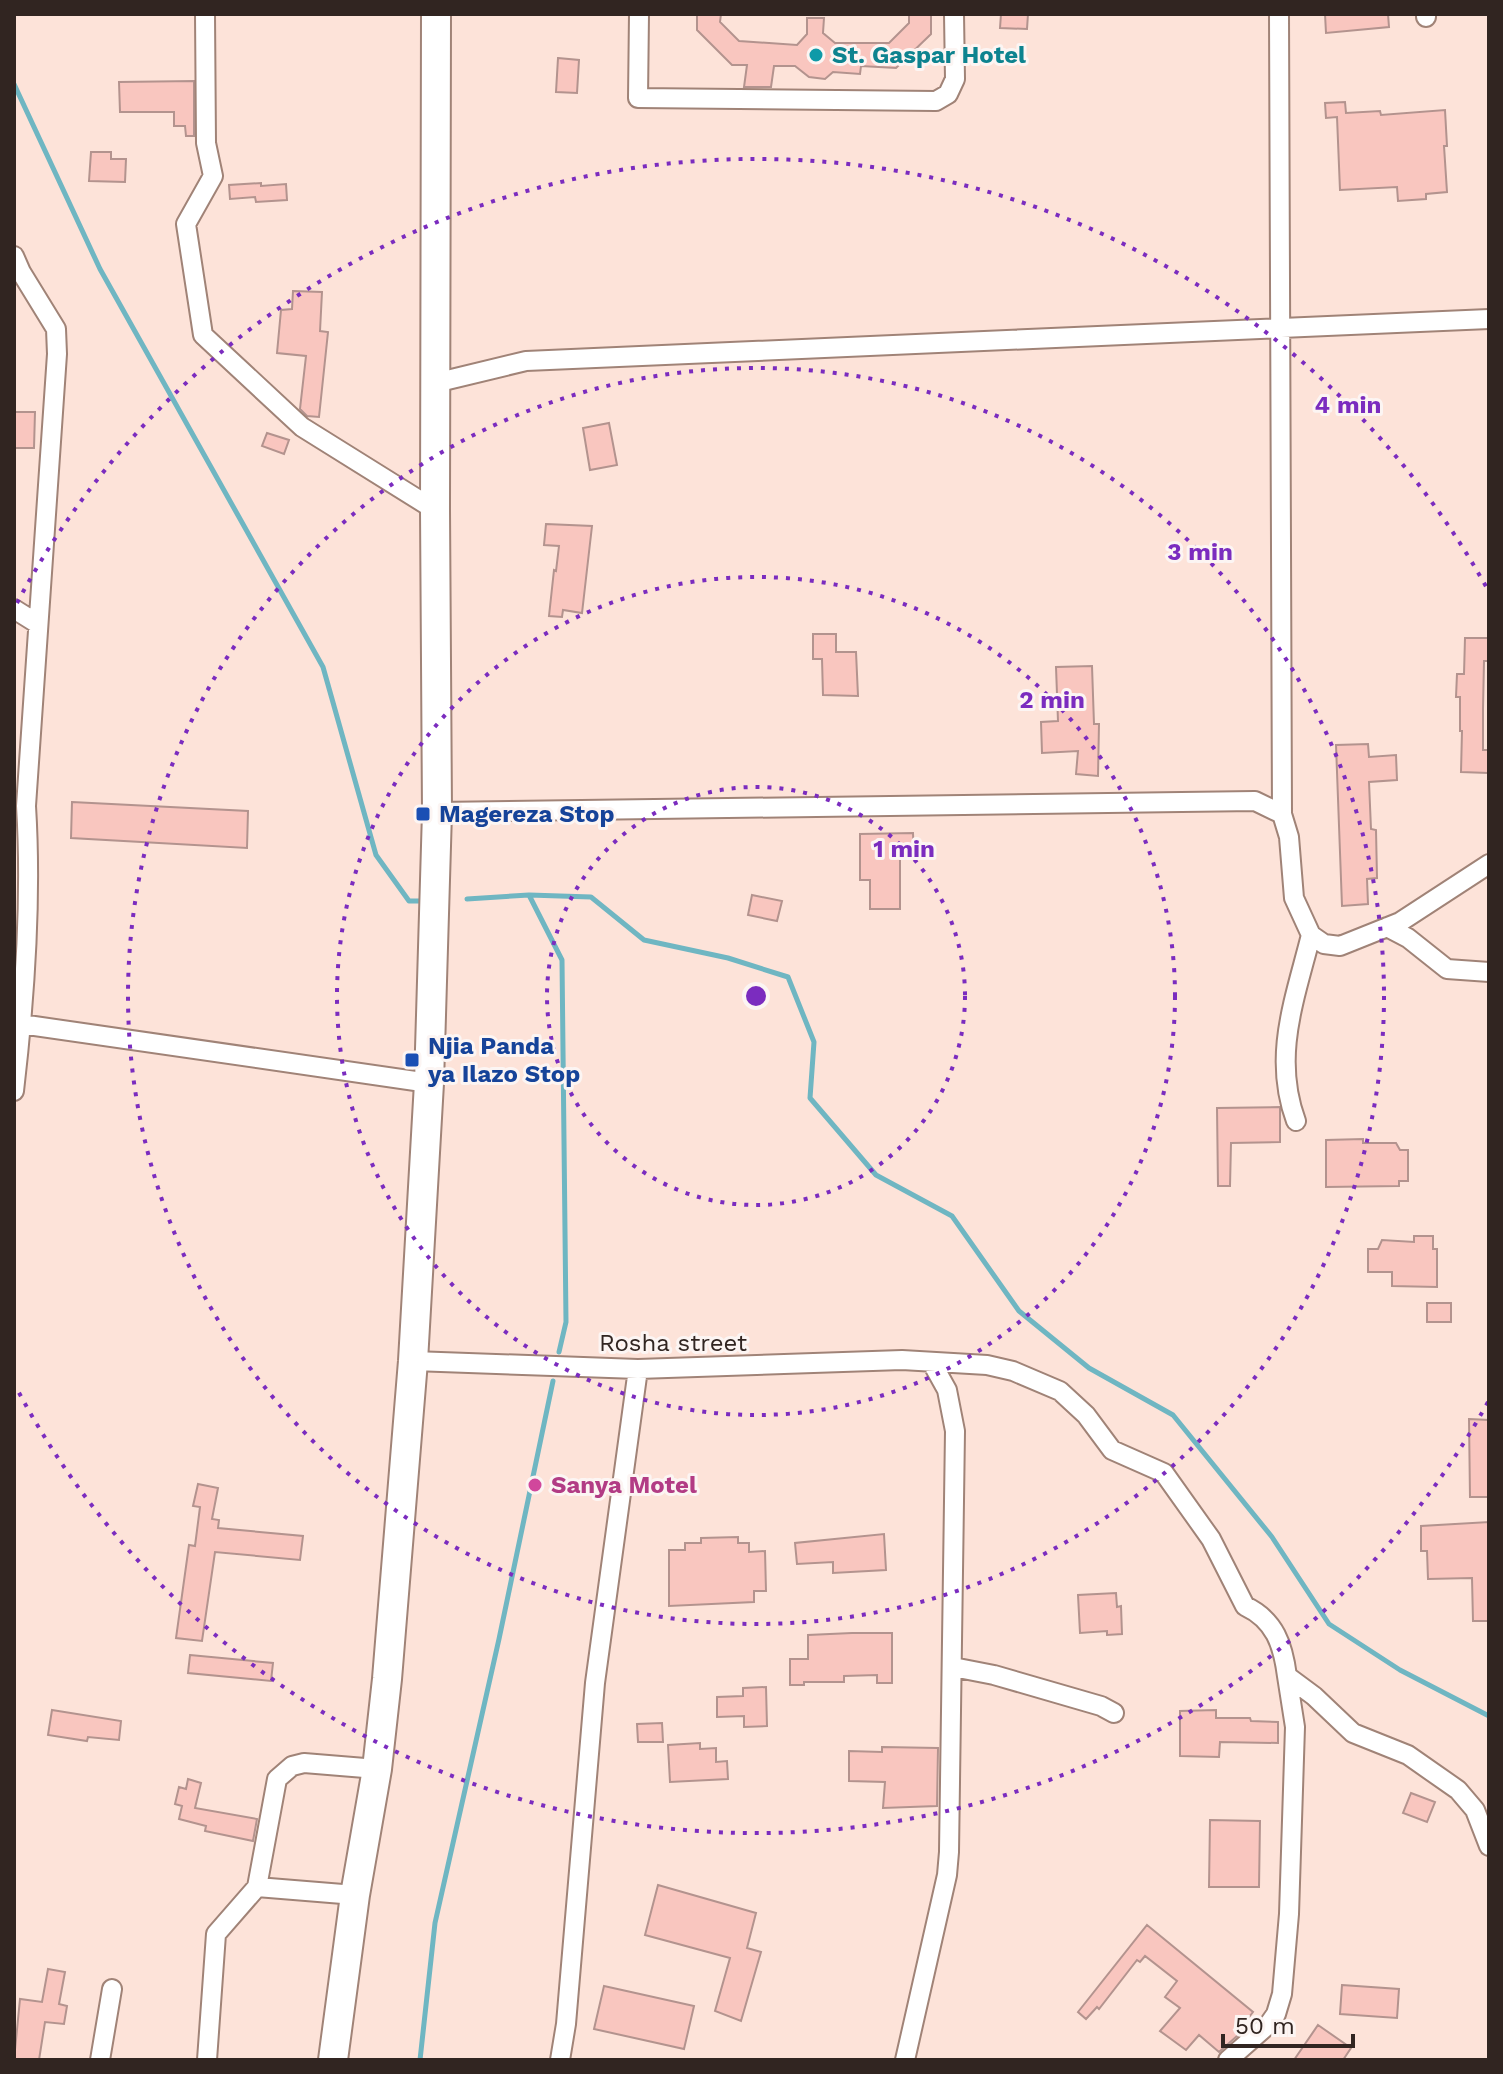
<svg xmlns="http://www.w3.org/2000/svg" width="1503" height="2074" font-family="'Work Sans',sans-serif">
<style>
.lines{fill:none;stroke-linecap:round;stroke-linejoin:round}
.stream{stroke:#6fb6c2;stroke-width:5}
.building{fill:#f9c6bf;stroke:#b3938e;stroke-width:2}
.minor-casing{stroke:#a08377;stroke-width:22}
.highway-casing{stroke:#a08377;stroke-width:32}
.minor{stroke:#fff;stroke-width:18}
.highway{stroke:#fff;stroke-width:28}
.ring{fill:none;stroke:#7b2cbf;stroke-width:4;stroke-dasharray:4 8}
.culture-dot{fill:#0f9aa8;stroke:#fcf5f3;stroke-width:3}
.transit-dot{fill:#1a4fb4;stroke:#fcf5f3;stroke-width:3}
.hotel-dot{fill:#d1479c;stroke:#fcf5f3;stroke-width:3}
.labels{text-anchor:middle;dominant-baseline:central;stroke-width:6;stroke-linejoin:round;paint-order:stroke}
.culture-label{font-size:24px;font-weight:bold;fill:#0d838f;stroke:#fcf5f3;text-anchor:start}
.transit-label{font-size:24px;font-weight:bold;fill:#164399;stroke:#fcf5f3;text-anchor:start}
.street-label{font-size:24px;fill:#312521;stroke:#fcf5f3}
.hotel-label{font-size:24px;font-weight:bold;fill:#b23c85;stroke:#fcf5f3;text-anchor:start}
.centre{fill:#7b2cbf;stroke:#fcf5f3;stroke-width:4}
.ring-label{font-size:24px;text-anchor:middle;font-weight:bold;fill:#7b2cbf;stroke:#fcf5f3;stroke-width:6;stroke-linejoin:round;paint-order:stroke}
</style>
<rect width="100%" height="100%" fill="#fde3d9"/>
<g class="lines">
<path class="stream" d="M14 84 100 269 323 667 376 855 409 901H420
M529 895 591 897 644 940 728 958 788 977 814 1042 810 1098 876 1175 952 1216 1019 1311 1089 1368 1173 1415 1272 1537 1329 1624 1400 1670 1489 1716
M467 899 529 895 562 960 566 1322 559 1352
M420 2060 435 1923 499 1639 553 1381"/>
</g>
<path class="building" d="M697 14H721L720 22 739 41 797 45 807 34V18H824L823 33 835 43H889L909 23V14H931V34L896 68 861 66 860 74 833 72 825 79 809 77 795 66H774L771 87H744L747 65H732L697 30Z
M1001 14H1028L1027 29 1000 28Z
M1325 14H1388L1389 27 1326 33Z
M558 58 579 60 577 93 556 92Z
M194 81V136H186L185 126H174V112H120L119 82Z
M1345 102 1346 113 1380 111 1381 115 1445 110 1447 146H1444L1447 192 1426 194V199L1398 201 1397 187 1340 190 1337 117 1326 118 1325 103Z
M91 152H111V159H126L125 182 89 181Z
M261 183V186L286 184 287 200 256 202 255 197 230 199 229 185Z
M293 291 322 292 320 331 328 332 319 417 307 416 300 409 306 356 277 353 281 310 292 309Z
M14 412H35L34 448H14Z
M609 423 617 465 590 470 583 428Z
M267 433 289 440 284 454 262 446Z
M546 524 592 526 582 613 563 610 562 617 549 616 554 570 556 571 559 546 544 545Z
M813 634H836V652H856L858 696 823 695 822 659H813Z
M1465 638H1489V661H1484L1483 709V750H1489L1488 773 1461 772 1462 731H1460V697H1456L1457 674H1464Z
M1092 666 1094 724H1099L1098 776 1076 774 1078 751 1042 753 1041 722 1058 721 1056 667Z
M1368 744 1369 757 1396 755 1397 780 1369 782 1371 829 1376 830 1377 878 1367 879 1368 904 1342 906 1336 745Z
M72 802 248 811 247 848 71 838Z
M913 833 914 858H900V909H870V880H860V834Z
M752 895 782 901 777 921 748 915Z
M1280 1107V1142L1231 1143 1230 1186H1218L1217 1108Z
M1363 1139V1143H1396L1400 1150H1408V1181H1399V1186L1326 1187V1140Z
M1414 1236H1433V1249H1437V1287L1392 1286V1272H1368V1249H1378L1382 1240 1414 1242Z
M1427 1303H1451V1322H1427Z
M1469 1419 1489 1420V1497H1470Z
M198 1484 218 1488 212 1519 219 1520 218 1528 303 1536 300 1560 215 1552 202 1641 176 1638 189 1545 195 1546 200 1507 193 1506Z
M1489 1522V1621H1473L1472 1578 1428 1579 1427 1551H1421V1526Z
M884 1534 886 1570 833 1573V1562L797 1564 795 1543Z
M738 1537V1543H749V1552L765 1551 766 1591H754V1602L669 1606V1550H685V1543H701V1538Z
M1116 1593 1117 1607 1121 1606 1122 1634 1107 1635V1631L1080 1633 1078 1595Z
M852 1633H892V1683H877V1675L844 1676V1682H804V1685H790V1659H808V1635Z
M190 1655 273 1663 271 1681 188 1673Z
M766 1687 767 1726 744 1727V1716L717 1717V1697L743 1696V1688Z
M52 1710 121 1721 119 1740 88 1737 87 1741 48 1735Z
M1216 1710V1718H1250L1251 1721 1278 1722V1743L1220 1742 1219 1757 1180 1756V1711Z
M662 1723 663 1742H638L637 1724Z
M700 1743V1749L716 1748V1762L727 1761 728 1779 670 1782 668 1745Z
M882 1747 938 1748 937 1806 883 1808 885 1782 849 1781V1751L882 1752Z
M188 1779 201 1783 195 1808 257 1819 253 1841 205 1831 206 1826 179 1819 182 1806 175 1804 179 1787 186 1789Z
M1411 1793 1435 1802 1427 1822 1403 1813Z
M1210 1820 1260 1821 1259 1887H1209Z
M658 1885 756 1913 747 1948 761 1952 741 2021 715 2011 730 1958 645 1935Z
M1147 1925 1253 2012 1246 2021V2028L1219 2052 1199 2035 1186 2050 1160 2031 1180 2008 1165 1997 1177 1981 1145 1956 1140 1962 1137 1960 1099 2009 1097 2007 1086 2019 1078 2012Z
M48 1969 65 1972 59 2004 67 2006 64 2024 45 2022 39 2060H14L20 1999 42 2002Z
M1342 1985 1399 1989 1397 2018 1340 2014Z
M604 1986 694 2006 684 2049 594 2029Z
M1318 2025 1351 2048 1343 2060H1294Z"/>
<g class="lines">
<defs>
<path id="minor" d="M205 14 206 143 213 176 186 224 203 335 302 427 435 510
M639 14 638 98 936 101 948 94 955 79 954 14
M1279 14 1282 814
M1426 14V17
M14 256 21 272 56 329 57 354 26 806C32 900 25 997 14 1091
M435 383 526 361 1489 319
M14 609 38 624
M437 812 1255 801 1282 814 1289 837 1294 898 1311 935 1324 944 1340 946 1400 922 1489 864
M1387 927 1408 938 1447 969 1489 972
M14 1023 429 1083
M1296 1121C1272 1056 1295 999 1311 935
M413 1361 638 1369 902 1360 987 1365 1013 1371 1060 1391 1086 1415 1112 1450 1164 1473 1211 1539 1245 1606C1275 1620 1283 1645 1287 1676L1314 1696 1353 1733 1408 1755 1458 1790 1475 1810 1489 1846
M953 1667 994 1675 1101 1706 1114 1713
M257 1887 355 1895
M100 2060 112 1989
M207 2060 216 1934 257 1887 277 1779 292 1766 304 1763 377 1769
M560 2060 566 2024 595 1683 638 1369
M905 2060 947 1875 949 1852 955 1431 947 1390 932 1363
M1228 2060 1269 2024 1276 2014 1282 1994 1289 1914 1295 1727 1287 1676"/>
<path id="highway" d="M333 2060 355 1895 377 1769 387 1679 413 1361 429 1083 437 812 435 510 436 14"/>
</defs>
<use href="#minor" class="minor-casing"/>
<use href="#highway" class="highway-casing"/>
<use href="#minor" class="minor"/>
<use href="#highway" class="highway"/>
</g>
<g class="ring">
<circle cx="756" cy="996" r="209"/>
<circle cx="756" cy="996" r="419"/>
<circle cx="756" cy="996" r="628"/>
<path d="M1488 1402A837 837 0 0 1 17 1389M17 603A837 837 0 0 1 1488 590"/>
</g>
<circle class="culture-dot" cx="816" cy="55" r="8"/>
<g class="transit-dot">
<rect x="415" y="806" width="16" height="16" rx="4"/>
<rect x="404" y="1052" width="16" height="16" rx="4"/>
</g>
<circle class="hotel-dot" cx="535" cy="1485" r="8"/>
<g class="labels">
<g class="culture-label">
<text x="832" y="55">St. Gaspar Hotel</text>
</g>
<g class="transit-label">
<text x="439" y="814">Magereza Stop</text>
<text x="428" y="1046">Njia Panda<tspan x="428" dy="28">ya Ilazo Stop</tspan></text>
</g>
<g class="street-label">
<text x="673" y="1343">Rosha street</text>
</g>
<g class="hotel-label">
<text x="551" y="1485">Sanya Motel</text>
</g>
</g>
<circle cx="756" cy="996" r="12" class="centre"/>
<g class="ring-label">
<text x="1348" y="413">4 min</text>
<text x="1200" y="560">3 min</text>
<text x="1052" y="708">2 min</text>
<text x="904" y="857">1 min</text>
</g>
<rect width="1503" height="2074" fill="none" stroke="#312521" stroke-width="32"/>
<path d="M1223 2034v12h130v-12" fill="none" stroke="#312521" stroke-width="4"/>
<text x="1235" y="2034" font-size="24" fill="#312521" stroke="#fcf5f3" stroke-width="6" paint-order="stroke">50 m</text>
</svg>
